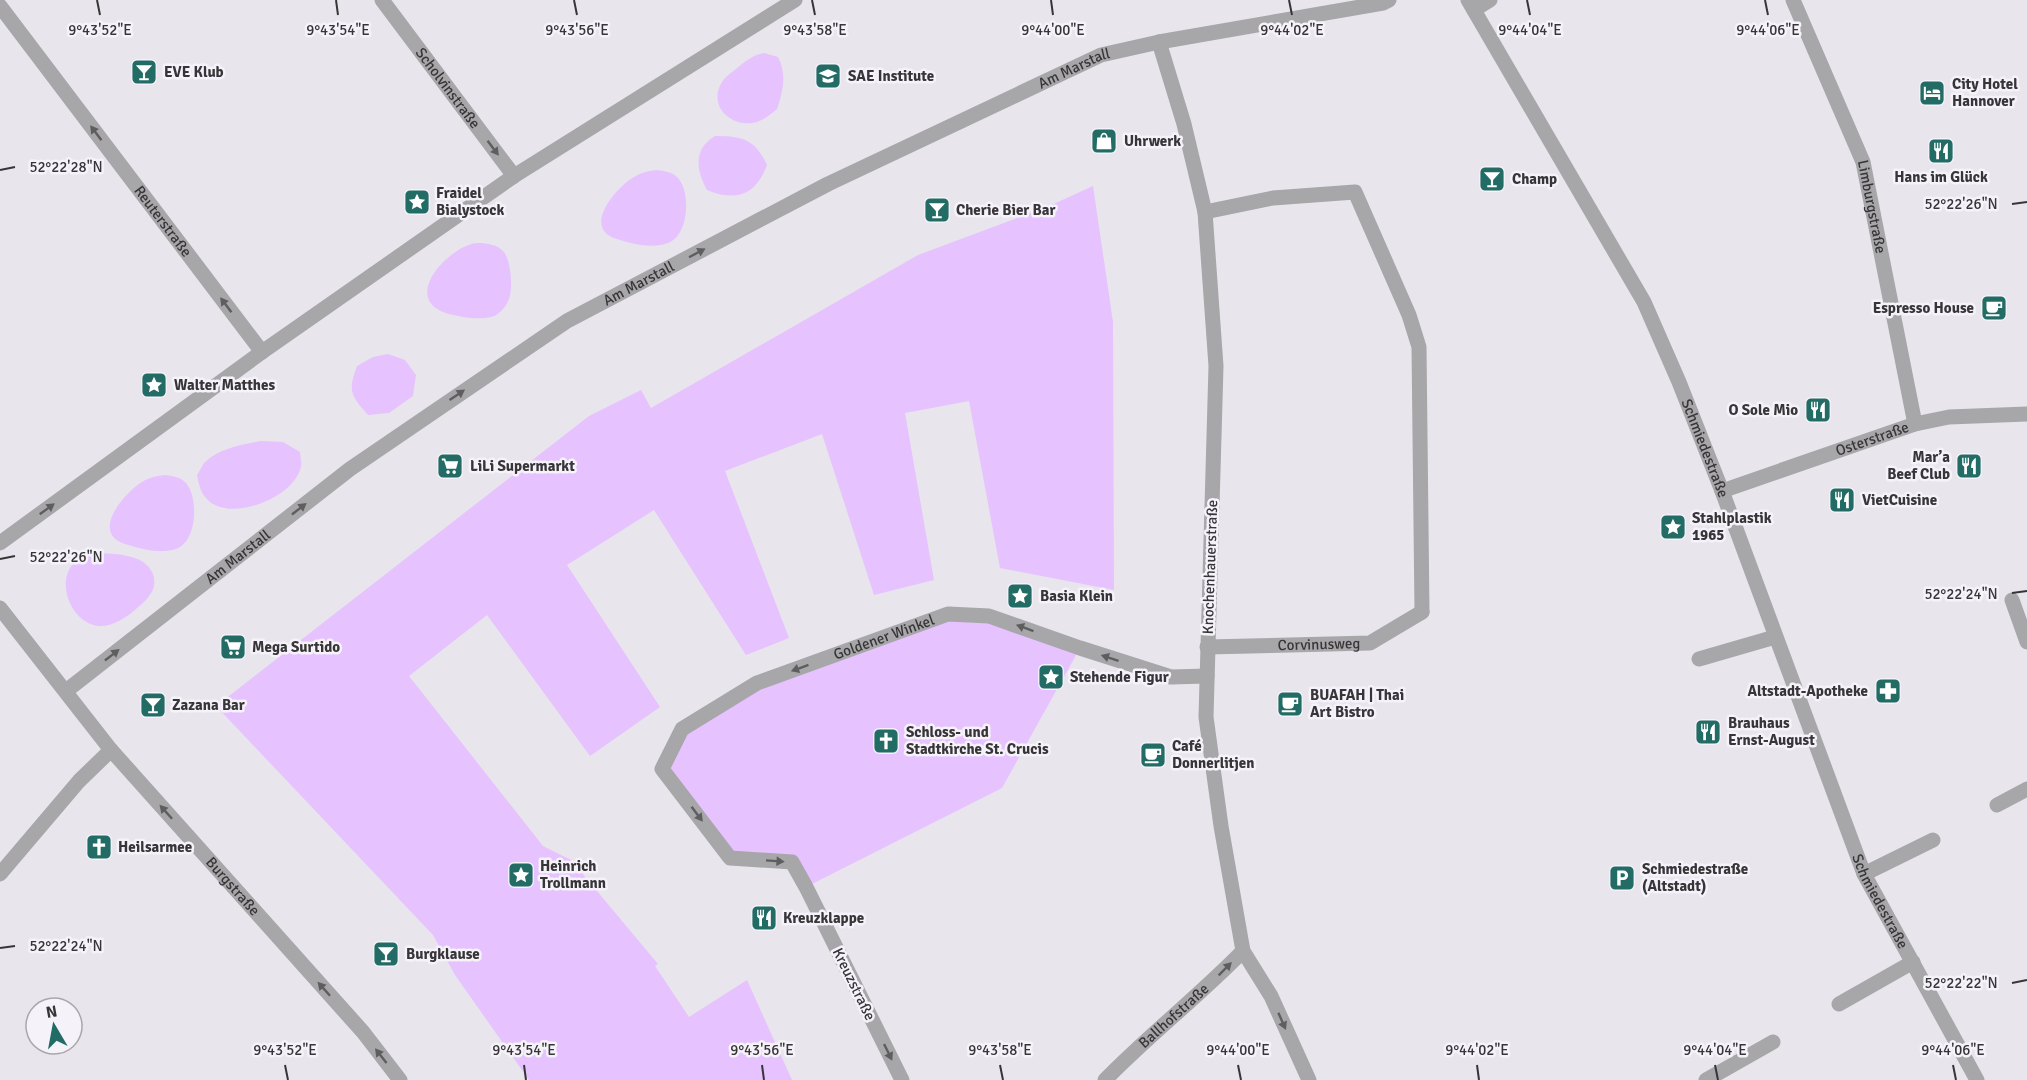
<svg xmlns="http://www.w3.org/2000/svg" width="2027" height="1080" font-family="Signika,sans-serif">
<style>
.green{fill:#e6c2ff}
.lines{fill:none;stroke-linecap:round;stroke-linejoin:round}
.lane{stroke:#a7a6a9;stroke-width:15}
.street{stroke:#a7a6a9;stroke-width:15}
.oneway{fill:#5e5d60}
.ticks{fill:none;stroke:#373538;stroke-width:2}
.labels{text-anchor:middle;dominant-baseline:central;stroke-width:5;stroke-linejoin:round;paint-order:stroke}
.street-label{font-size:15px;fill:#373538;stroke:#f6f2f9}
.poi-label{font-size:15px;font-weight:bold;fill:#373538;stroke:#f6f2f9;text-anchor:start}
.ticks-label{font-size:15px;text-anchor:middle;fill:#373538;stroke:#f6f2f9;stroke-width:5;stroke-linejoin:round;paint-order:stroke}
</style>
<rect width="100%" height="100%" fill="#e9e5ec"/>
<path class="green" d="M764 53 778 57C787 74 783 92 777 109 771 114 764 120 757 122 732 129 707 106 722 82 725 77 731 73 736 69 744 62 753 55 764 53Z
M715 136C742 136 755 139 767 165 756 195 736 202 707 190 696 170 693 149 715 136Z
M657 170C665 171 672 172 678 178 691 192 689 236 668 243 653 249 632 244 617 239 582 229 614 190 631 179 639 173 647 171 657 170Z
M1093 186 1113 322 1114 590 1000 568 969 401 905 413 934 580 874 595 822 434 725 471 789 638 746 655 654 510 567 565 660 707 590 756 487 615 409 676 543 846 571 860 658 964 655 966 689 1017 747 980 792 1080H529L455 975 433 935 216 706 589 416 641 390 651 408 918 255 1047 207Z
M482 243C490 244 497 245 503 251 511 259 513 288 509 299 507 305 500 314 494 316 482 321 461 317 449 314 402 301 442 254 469 245 473 243 478 243 482 243Z
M388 354 405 360 416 375 413 396 389 413 368 415C350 395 348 391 357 366L373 357Z
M261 441 283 442 300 452C300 456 302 462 301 466 296 497 231 523 208 500 200 493 199 484 197 475 200 471 202 465 205 462 219 448 244 444 261 441Z
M165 475C173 476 180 477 186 483 199 498 197 542 176 549 160 554 140 549 125 544 91 533 122 496 139 484 147 478 155 476 165 475Z
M91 553C111 554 144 552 153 574 156 582 154 590 149 596 146 601 140 605 136 609 127 617 112 627 99 626 73 624 56 586 72 565 76 559 84 556 91 553Z
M948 614 989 616 1080 648 1002 788 806 887 792 862 730 858 662 769 682 729 757 683Z"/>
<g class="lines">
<path class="lane" d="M1205 212 1273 198 1355 192 1409 315 1419 347 1422 612
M2012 600 2027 642
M1699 659 1775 637
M1997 805 2027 789
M1864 874 1933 840
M1839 1004 1913 962
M1706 1080 1773 1042"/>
<g class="street">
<path id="s1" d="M382 0 514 176"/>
<path id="s2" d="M1468 0 1644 302 1679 382 1722 491 1864 874 1977 1080"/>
<path id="s3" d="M1793 0 1863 162 1915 424"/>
<path id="s4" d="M0 6 262 352"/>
<path d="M1474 10 1490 0"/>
<path d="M1159 42 1184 124 1205 212 1216 366 1206 717 1221 826 1243 951 1271 996 1309 1080"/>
<path id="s5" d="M1722 491 1915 424 1949 417 2027 414"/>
<path d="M0 543 262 352 514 176 795 0"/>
<path id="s6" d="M0 608 111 750 363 1032 400 1080"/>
<path id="s7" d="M1207 647 1370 643 1422 612"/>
<path id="s8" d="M66 691 350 469 567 321 828 184 1101 55 1159 42 1383 3 1389 0"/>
<path d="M0 874 79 781 111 750"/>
<path id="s9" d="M902 1080 806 887 792 862 730 858 662 769 682 729 757 683 948 614 989 616 1080 648 1171 677 1207 676"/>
<path id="s10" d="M1105 1080C1149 1035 1199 996 1243 951"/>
</g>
</g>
<defs><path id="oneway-solid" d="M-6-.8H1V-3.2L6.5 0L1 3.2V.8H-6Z" transform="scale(1.5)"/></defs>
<g class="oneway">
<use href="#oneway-solid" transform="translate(96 133) rotate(-127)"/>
<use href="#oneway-solid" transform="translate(493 148) rotate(53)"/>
<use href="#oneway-solid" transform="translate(697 253) rotate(-28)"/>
<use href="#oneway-solid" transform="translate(226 305) rotate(-127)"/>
<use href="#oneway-solid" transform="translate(457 395) rotate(-34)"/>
<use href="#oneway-solid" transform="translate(47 509) rotate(-36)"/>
<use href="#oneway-solid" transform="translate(299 509) rotate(-38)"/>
<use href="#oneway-solid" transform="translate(1025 628) rotate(-160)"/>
<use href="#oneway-solid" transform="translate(112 655) rotate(-38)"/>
<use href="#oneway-solid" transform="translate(1110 658) rotate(-162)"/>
<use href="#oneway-solid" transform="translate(800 668) rotate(160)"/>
<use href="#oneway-solid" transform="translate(166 812) rotate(-132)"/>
<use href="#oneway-solid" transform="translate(697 814) rotate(53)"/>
<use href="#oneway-solid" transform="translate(775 861) rotate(4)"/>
<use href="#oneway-solid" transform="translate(1225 969) rotate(-45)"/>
<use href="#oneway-solid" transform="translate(324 989) rotate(-132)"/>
<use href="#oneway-solid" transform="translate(1282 1021) rotate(66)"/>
<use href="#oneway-solid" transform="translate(888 1052) rotate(64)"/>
<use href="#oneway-solid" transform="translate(381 1056) rotate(-128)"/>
</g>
<path class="ticks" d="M97 0 100 15M336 0 338 15M574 0 577 15M812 0 815 15M1051 0 1053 15M1289 0 1292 15M1527 0 1530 15M1765 0 1768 15M0 170 15 167M2012 204 2027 202M0 559 15 556M2012 593 2027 591M0 948 15 946M2012 983 2027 980M285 1065 288 1080M524 1065 526 1080M762 1065 764 1080M1000 1065 1003 1080M1238 1065 1241 1080M1477 1065 1479 1080M1715 1065 1718 1080M1953 1065 1956 1080"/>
<defs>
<symbol id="bar-square" viewBox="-11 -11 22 22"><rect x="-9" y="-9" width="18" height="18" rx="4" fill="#226c65" stroke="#f6f2f9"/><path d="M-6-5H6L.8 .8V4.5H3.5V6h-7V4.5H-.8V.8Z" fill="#fff"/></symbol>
<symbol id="university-square" viewBox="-11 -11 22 22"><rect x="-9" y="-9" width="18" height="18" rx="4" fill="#226c65" stroke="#f6f2f9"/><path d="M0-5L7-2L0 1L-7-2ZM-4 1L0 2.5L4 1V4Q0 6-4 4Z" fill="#fff"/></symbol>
<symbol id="hotel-square" viewBox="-11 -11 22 22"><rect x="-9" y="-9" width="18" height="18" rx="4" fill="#226c65" stroke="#f6f2f9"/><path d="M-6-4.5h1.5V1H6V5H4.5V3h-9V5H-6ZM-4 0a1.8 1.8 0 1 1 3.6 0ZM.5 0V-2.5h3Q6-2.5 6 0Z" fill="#fff"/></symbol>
<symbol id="shop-square" viewBox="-11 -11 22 22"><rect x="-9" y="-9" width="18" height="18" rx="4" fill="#226c65" stroke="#f6f2f9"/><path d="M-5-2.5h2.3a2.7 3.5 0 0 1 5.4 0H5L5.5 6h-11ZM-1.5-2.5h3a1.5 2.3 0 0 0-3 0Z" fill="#fff"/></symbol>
<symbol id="restaurant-square" viewBox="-11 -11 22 22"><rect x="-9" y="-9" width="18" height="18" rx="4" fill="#226c65" stroke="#f6f2f9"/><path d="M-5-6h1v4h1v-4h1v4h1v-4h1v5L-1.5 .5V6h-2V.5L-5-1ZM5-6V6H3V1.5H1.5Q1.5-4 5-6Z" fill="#fff"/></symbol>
<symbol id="sight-square" viewBox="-11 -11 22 22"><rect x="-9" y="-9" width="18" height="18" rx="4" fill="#226c65" stroke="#f6f2f9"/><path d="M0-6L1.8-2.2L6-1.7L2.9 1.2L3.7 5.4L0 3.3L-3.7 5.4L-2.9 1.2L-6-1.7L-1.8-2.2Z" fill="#fff"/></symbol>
<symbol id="cafe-square" viewBox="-11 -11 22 22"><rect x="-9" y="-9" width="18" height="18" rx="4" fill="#226c65" stroke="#f6f2f9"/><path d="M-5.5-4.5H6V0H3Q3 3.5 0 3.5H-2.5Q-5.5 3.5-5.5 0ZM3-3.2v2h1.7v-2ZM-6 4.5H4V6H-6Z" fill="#fff"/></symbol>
<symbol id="supermarket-square" viewBox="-11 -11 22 22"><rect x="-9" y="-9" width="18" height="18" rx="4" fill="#226c65" stroke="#f6f2f9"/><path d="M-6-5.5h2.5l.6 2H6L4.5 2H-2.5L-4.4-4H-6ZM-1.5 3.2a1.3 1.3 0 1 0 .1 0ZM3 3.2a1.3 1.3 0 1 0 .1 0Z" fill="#fff"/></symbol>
<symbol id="pharmacy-square" viewBox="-11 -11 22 22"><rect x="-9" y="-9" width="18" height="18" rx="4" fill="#226c65" stroke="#f6f2f9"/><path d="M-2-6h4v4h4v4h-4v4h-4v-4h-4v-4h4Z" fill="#fff"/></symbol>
<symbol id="church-square" viewBox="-11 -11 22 22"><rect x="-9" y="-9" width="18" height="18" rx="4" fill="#226c65" stroke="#f6f2f9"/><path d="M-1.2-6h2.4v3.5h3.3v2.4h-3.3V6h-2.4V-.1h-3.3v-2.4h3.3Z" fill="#fff"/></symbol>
<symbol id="parking-square" viewBox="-11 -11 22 22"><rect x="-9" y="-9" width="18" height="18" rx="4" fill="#226c65" stroke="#f6f2f9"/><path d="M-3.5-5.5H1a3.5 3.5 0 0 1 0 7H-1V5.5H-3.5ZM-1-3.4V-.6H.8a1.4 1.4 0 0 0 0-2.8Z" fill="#fff"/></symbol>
</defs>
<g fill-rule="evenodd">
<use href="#bar-square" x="129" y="57" width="30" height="30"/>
<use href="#university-square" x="813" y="61" width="30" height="30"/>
<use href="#hotel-square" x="1917" y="78" width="30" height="30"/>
<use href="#shop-square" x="1089" y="126" width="30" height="30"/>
<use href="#restaurant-square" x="1926" y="136" width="30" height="30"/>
<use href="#bar-square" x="1477" y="164" width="30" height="30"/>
<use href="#sight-square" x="402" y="187" width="30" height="30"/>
<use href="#bar-square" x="922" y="195" width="30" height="30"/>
<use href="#cafe-square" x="1979" y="293" width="30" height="30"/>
<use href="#sight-square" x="139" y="370" width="30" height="30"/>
<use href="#restaurant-square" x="1803" y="395" width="30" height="30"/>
<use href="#supermarket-square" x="435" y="451" width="30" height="30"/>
<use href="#restaurant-square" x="1954" y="451" width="30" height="30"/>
<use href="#restaurant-square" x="1827" y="485" width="30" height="30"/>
<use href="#sight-square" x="1658" y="512" width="30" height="30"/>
<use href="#sight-square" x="1005" y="581" width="30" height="30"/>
<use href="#supermarket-square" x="218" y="632" width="30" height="30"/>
<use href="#sight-square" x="1036" y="662" width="30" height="30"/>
<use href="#pharmacy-square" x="1873" y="676" width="30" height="30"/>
<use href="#cafe-square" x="1275" y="689" width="30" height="30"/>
<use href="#bar-square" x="138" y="690" width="30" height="30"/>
<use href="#restaurant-square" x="1693" y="717" width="30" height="30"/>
<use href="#church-square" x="871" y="726" width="30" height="30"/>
<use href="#cafe-square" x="1138" y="740" width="30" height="30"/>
<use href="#church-square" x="84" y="832" width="30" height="30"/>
<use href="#sight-square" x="506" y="860" width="30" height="30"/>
<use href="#parking-square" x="1607" y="863" width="30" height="30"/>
<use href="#restaurant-square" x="749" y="903" width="30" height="30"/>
<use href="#bar-square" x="371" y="939" width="30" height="30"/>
</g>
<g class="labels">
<g class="street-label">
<text stroke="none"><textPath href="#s8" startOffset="1190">Am Marstall</textPath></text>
<text stroke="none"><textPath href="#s1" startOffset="110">Scholvinstraße</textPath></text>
<text stroke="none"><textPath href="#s3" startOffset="222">Limburgstraße</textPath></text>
<text stroke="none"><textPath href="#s4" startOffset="270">Reuterstraße</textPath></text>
<text stroke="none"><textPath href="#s8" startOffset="704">Am Marstall</textPath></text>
<text stroke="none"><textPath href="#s5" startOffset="159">Osterstraße</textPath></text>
<text stroke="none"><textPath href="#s2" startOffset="508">Schmiedestraße</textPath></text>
<text stroke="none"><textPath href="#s8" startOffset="218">Am Marstall</textPath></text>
<text transform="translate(1210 567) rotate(-88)">Knochenhauerstraße</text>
<text stroke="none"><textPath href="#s9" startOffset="686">Goldener Winkel</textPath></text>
<text stroke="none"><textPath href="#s7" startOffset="112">Corvinusweg</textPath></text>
<text stroke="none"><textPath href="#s6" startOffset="363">Burgstraße</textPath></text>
<text stroke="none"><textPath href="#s2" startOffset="994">Schmiedestraße</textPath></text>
<text transform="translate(854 984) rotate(64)">Kreuzstraße</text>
<text stroke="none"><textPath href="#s10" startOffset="94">Ballhofstraße</textPath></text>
</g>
<g class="poi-label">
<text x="164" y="72">EVE Klub</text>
<text x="848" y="76">SAE Institute</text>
<text x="1952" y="84">City Hotel<tspan x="1952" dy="17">Hannover</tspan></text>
<text x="1124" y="141">Uhrwerk</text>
<text x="1941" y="177" text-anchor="middle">Hans im Glück</text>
<text x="1512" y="179">Champ</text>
<text x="436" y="193">Fraidel<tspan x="436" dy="17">Bialystock</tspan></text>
<text x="956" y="210">Cherie Bier Bar</text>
<text x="1974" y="308" text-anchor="end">Espresso House</text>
<text x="174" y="385">Walter Matthes</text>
<text x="1798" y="410" text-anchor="end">O Sole Mio</text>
<text x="1950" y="457" text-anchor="end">Mar’a<tspan x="1950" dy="17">Beef Club</tspan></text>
<text x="470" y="466">LiLi Supermarkt</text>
<text x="1862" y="500">VietCuisine</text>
<text x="1692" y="518">Stahlplastik<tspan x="1692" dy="17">1965</tspan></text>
<text x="1040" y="596">Basia Klein</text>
<text x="252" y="647">Mega Surtido</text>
<text x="1070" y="677">Stehende Figur</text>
<text x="1868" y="691" text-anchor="end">Altstadt-Apotheke</text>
<text x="1310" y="695">BUAFAH | Thai<tspan x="1310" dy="17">Art Bistro</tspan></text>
<text x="172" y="705">Zazana Bar</text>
<text x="1728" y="723">Brauhaus<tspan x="1728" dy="17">Ernst-August</tspan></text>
<text x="906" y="732">Schloss- und<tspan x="906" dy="17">Stadtkirche St. Crucis</tspan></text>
<text x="1172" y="746">Café<tspan x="1172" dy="17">Donnerlitjen</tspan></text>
<text x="118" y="847">Heilsarmee</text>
<text x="540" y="866">Heinrich<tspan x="540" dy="17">Trollmann</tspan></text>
<text x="1642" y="869">Schmiedestraße<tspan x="1642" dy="17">(Altstadt)</tspan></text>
<text x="783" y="918">Kreuzklappe</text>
<text x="406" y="954">Burgklause</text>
</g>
</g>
<g class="ticks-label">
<text x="100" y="35">9°43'52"E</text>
<text x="338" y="35">9°43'54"E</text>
<text x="577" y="35">9°43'56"E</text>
<text x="815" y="35">9°43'58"E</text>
<text x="1053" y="35">9°44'00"E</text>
<text x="1292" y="35">9°44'02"E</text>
<text x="1530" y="35">9°44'04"E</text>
<text x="1768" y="35">9°44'06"E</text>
<text x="66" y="172">52°22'28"N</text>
<text x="1961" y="209">52°22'26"N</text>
<text x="66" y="562">52°22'26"N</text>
<text x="1961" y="599">52°22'24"N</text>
<text x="66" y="951">52°22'24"N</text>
<text x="1961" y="988">52°22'22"N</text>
<text x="285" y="1055">9°43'52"E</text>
<text x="524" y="1055">9°43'54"E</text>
<text x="762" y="1055">9°43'56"E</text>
<text x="1000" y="1055">9°43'58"E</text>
<text x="1238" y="1055">9°44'00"E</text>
<text x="1477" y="1055">9°44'02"E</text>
<text x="1715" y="1055">9°44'04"E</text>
<text x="1953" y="1055">9°44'06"E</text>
</g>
<g transform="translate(54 1026) rotate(350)"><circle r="28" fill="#f6f2f9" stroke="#aaa6ac" stroke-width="1.5"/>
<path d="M0-4.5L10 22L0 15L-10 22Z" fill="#226c65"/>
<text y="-9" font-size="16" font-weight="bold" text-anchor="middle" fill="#373538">N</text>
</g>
</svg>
